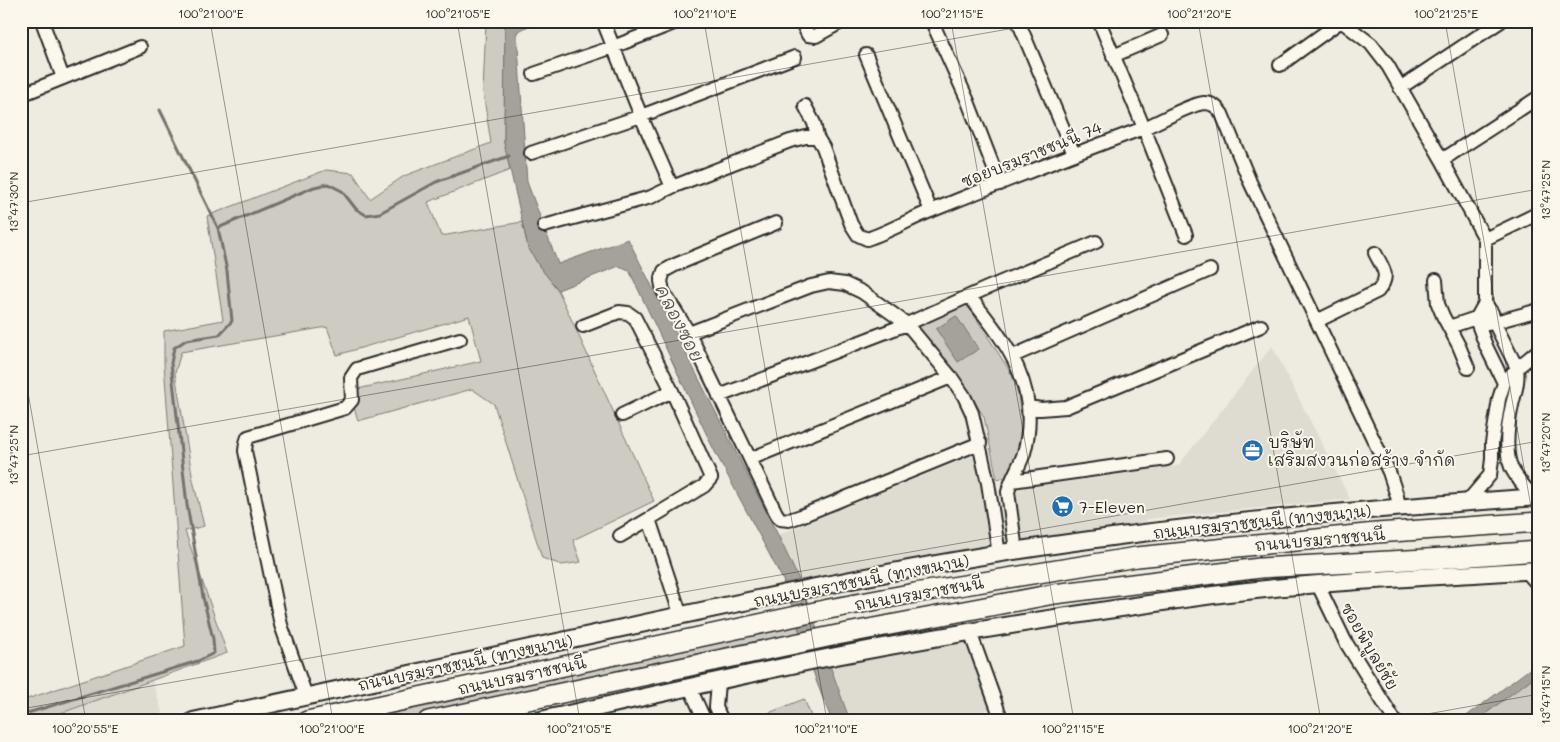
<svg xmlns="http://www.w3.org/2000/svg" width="1560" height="742" font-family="Mali,'Playpen Sans Thai',sans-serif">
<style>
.built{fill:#dedbd1}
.green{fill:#cecbc2;stroke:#7c7b76}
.water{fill:#a4a29a;stroke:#74726e}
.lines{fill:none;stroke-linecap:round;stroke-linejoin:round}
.stream{stroke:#74726e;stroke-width:3}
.minor-casing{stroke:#2b2b2b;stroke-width:16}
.major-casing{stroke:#2b2b2b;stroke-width:20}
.highway-casing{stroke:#2b2b2b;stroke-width:22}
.minor{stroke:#fbf7ec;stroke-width:12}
.major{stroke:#fbf7ec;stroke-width:16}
.highway{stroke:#fbf7ec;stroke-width:19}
.ticks{fill:none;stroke:#2b2b2b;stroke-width:1;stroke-opacity:0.45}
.labels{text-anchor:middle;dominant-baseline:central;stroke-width:4;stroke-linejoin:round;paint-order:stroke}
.street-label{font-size:16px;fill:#2b2b2b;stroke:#fbf7ec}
.poi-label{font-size:16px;fill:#2b2b2b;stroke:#fbf7ec;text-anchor:start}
.water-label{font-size:18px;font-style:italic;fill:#555552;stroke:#fbf7ec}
.neatline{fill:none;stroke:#2b2b2b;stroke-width:2}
.ticks-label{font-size:12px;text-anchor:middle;fill:#2b2b2b}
</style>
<rect width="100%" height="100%" fill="#eeebe0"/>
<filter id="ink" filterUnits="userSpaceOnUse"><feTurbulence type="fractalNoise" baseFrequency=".02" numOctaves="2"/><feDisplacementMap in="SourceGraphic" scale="10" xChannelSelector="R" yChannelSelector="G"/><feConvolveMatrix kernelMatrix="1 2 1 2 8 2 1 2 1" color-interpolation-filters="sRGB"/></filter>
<g filter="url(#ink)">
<path class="built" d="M1272 346 1350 499 1147 519 1143 526 1024 545 1014 494 1020 489 1178 466Z
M972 456 978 461 990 550 801 584 778 535Z
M963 638 990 709 960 721H850L831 664Z
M152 680 162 712 155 721H34L67 711Z"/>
<path class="green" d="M486 21H505L504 143 510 170 428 202 441 236 522 222 528 247 539 266 558 290 654 501 573 540 581 562 562 565 542 558 494 404 472 389 358 421 349 391 481 361 469 316 337 355 327 327 181 352 175 373 193 480 204 526 185 531 227 653 67 711 34 721H21V701L185 646 164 364V331L223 320 207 216 326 170 353 173 370 199 404 176 491 143 483 92Z
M967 304 1016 381 1022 423 1014 476 997 479 984 417 955 371 915 328 951 308Z
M796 621 801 636 403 721H339Z
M1534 676 1539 683V721H1476Z
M804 699 813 721H751V720Z"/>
<path class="water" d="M505 21H538L517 32 527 182 558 264 628 239 778 535 801 584 850 721H832L817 683 783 580 713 448 629 270 619 266 558 290 539 266 528 247 504 143Z
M956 316 979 349 958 362 936 329Z
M1539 662V673L1476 721H1460Z"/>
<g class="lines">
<path class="stream" d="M218 228 314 187 328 184 342 191 356 209 366 215 380 213 436 182 509 156
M21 715 198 661 214 653 213 639 203 597 187 505 171 363 174 348 186 340 219 335 232 321 227 271 218 228 160 110"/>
<defs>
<path id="minor" d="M42 21 63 78
M603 21 641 116 672 187 790 141 806 137H817L823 147 851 224 858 235 867 239C889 232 910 219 933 210 1002 182 1071 155 1141 129 1158 123 1187 105 1204 103 1213 103 1217 107 1222 114L1250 182 1389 472 1397 496 1399 507
M801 21 808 35 816 36 843 21
M1018 21 1074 154
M1099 21 1144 128 1186 235
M1341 21 1371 44 1388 66 1442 160 1485 239V303L1476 319 1486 346 1504 383
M933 24 967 99 1000 184
M866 55 931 211
M1113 56 1162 35
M1280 65 1341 21
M534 74 613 47 679 21
M1400 88 1501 21
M21 95 140 47
M805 106 814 123 817 137
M531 153 641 116 795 57
M1442 160 1539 97
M776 223 675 265 664 271 661 281 663 291 689 333 776 513 780 519 789 520 801 516 980 443
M544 226 651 197 672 187
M1485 239 1539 213
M1436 280 1438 304 1443 316 1459 346 1468 368
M969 296C1007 343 1042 388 1024 453 1020 466 1011 478 1008 492L1016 551
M1485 303 1492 313 1494 322 1517 368C1519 380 1515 393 1512 405 1508 424 1504 448 1511 467 1515 477 1526 488 1534 498
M1317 321 1378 291C1391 275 1383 269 1375 253
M1488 324 1539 310
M583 326 619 312 628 313 635 318 672 391 711 478 704 486 649 519 681 616
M1449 327 1482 316
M689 333 811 286 829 282 845 284 862 292 907 324 951 377 964 396 972 413 988 483 999 554
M1013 356 1210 270
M719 396 907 324 987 288 1096 242
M1029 407 1041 409 1066 407 1261 326
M622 415 672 391
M750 459 951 377
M1012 481 1167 459
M1467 502 1490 475 1492 459V443L1499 399 1504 383 1517 368 1539 350
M620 536 649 519
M1526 571 1539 586
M1318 585 1345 641 1395 721
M970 632 1002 721
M718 682 716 707 722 721
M690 688 705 721
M306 696 281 625 245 451 246 443 248 437 258 434 345 408 352 400 351 378 357 369 460 339"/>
<path id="major" d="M193 721C336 690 479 659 622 628 761 598 900 568 1040 547 1206 522 1372 509 1539 497
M537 721C636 699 736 676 836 656 961 632 1087 612 1213 595 1321 581 1430 577 1539 570"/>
<path id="highway" d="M307 721 829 609 915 593 1137 557 1376 533 1539 522
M428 721 837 635 1054 594 1260 568 1444 558 1539 551"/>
</defs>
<use href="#minor" class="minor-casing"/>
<use href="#major" class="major-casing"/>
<use href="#highway" class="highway-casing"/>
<use href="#minor" class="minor"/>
<use href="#major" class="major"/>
<use href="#highway" class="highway"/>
</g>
</g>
<path class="ticks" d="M210 21 333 721M457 21 580 721M704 21 827 721M951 21 1074 721M1198 21 1321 721M1445 21 1539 552M21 203 1054 21M21 353 86 721M21 456 1539 189M21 709 1539 441M1388 721 1539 694"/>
<defs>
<symbol id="office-disc" viewBox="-11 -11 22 22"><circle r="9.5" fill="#1f6fb2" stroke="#fbf7ec"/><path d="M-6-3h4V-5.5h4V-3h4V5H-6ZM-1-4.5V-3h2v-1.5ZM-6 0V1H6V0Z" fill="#fff"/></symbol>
<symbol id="supermarket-disc" viewBox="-11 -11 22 22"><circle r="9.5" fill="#1f6fb2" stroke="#fbf7ec"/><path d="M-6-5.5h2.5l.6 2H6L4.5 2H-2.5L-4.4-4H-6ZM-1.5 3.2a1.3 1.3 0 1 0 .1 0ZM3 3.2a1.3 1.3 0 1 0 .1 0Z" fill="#fff"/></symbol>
</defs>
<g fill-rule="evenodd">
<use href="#office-disc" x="1240" y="438" width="25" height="25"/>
<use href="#supermarket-disc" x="1050" y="494" width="25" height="25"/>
</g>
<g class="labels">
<g class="street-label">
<text transform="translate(1031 154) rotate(-22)">ซอยบรมราชชนนี 74</text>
<text transform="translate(1262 521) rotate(-6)">ถนนบรมราชชนนี (ทางขนาน)</text>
<text transform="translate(1320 539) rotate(-5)">ถนนบรมราชชนนี</text>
<text transform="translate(861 580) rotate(-11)">ถนนบรมราชชนนี (ทางขนาน)</text>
<text transform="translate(919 593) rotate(-10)">ถนนบรมราชชนนี</text>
<text transform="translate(1370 646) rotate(60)">ซอยพิบูลย์ชัย</text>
<text transform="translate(465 662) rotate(-12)">ถนนบรมราชชนนี (ทางขนาน)</text>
<text transform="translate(522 675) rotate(-12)">ถนนบรมราชชนนี</text>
</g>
<g class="poi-label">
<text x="1268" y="441">บริษัท<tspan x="1268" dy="18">เสริมสงวนก่อสร้าง จำกัด</tspan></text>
<text x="1079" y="506">7-Eleven</text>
</g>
<g class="water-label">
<text transform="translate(680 323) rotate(63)">คลองซอย</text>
</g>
</g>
<rect width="1560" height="742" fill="none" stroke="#fbf7ec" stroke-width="55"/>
<rect x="28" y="28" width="1504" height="686" class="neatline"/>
<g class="ticks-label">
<text x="211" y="18">100°21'00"E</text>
<text x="458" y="18">100°21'05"E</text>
<text x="705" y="18">100°21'10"E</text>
<text x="952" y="18">100°21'15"E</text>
<text x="1199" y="18">100°21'20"E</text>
<text x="1446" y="18">100°21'25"E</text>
<text transform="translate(1546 190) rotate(-90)" y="4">13°47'25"N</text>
<text transform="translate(14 202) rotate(-90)" y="4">13°47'30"N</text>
<text transform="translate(1546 443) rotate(-90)" y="4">13°47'20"N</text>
<text transform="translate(14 455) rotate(-90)" y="4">13°47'25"N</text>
<text transform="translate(1546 695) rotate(-90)" y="4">13°47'15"N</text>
<text x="85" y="733">100°20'55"E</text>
<text x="332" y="733">100°21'00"E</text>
<text x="579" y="733">100°21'05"E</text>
<text x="826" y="733">100°21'10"E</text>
<text x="1073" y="733">100°21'15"E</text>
<text x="1320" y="733">100°21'20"E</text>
</g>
</svg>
